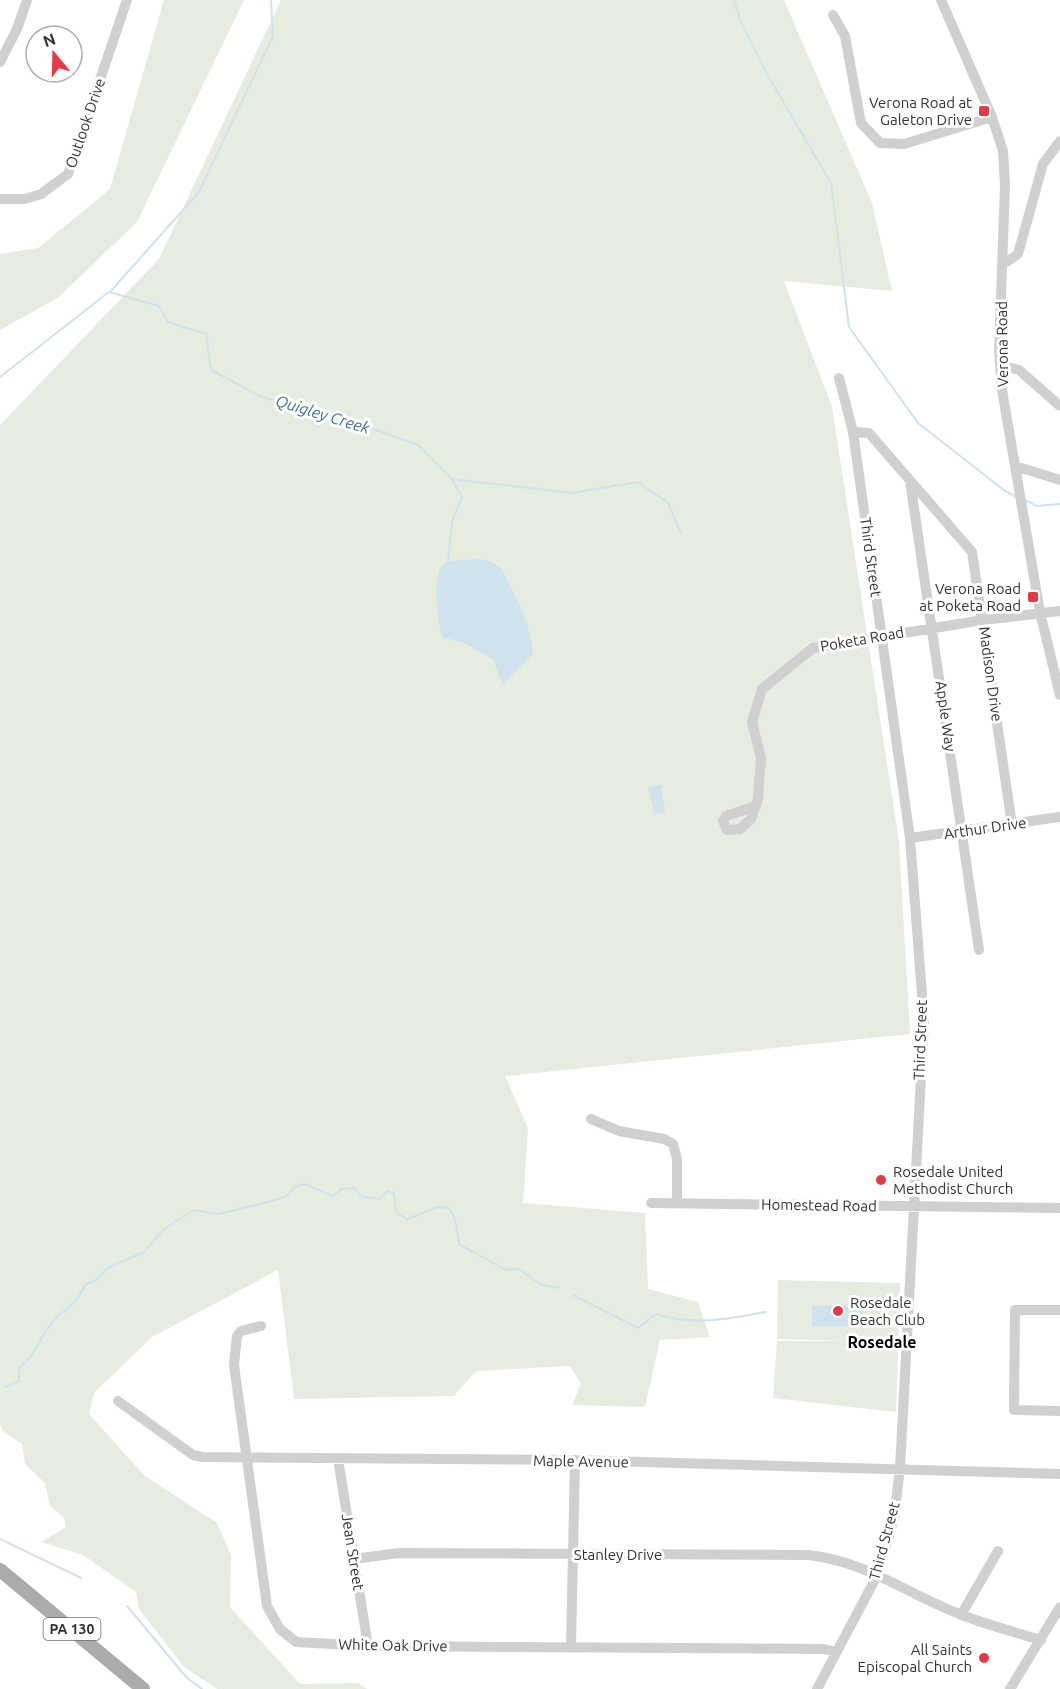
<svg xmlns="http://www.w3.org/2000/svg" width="1060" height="1689" font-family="Ubuntu,sans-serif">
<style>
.green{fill:#e6ecdf}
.water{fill:#cfe2ee}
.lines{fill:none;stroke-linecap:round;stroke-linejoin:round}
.stream{stroke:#cfe2ee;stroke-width:2}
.minor{stroke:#d0d0d0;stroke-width:10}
.major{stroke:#ababab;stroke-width:14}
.poi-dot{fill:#e63946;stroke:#fff;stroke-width:2}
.labels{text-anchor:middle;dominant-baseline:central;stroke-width:6;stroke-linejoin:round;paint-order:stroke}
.shield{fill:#fff;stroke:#707070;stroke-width:1.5}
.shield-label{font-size:14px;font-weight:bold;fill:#333}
.poi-label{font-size:15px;fill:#333;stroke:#fff;text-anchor:end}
.street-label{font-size:15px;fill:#333;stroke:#fff}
.water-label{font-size:16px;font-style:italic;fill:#3f7597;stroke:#fff}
.neighbourhood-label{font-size:16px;font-weight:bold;fill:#000;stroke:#fff}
</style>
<rect width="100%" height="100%" fill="#fff"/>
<path class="green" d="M164 0H244L137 222 59 297 0 330V254L38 248 110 189Z
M281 0H784L872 203 892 291 784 281 832 407 899 842 910 1034 505 1076 528 1128 523 1203 645 1213 648 1289 698 1302 710 1337 660 1340 645 1407 572 1405 581 1384 570 1366 476 1371 454 1396 294 1399 278 1270 152 1337 94 1393 89 1414 145 1476 217 1523 231 1555 230 1607 300 1684 358 1683 367 1689H217L184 1667 139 1609 136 1592 83 1555 41 1542 66 1527 64 1518 50 1506 45 1483 25 1464 22 1444 3 1431 0 1424V425L159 259Z
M778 1280 900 1283 896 1412 773 1398 777 1341H850L777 1339Z"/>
<path class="water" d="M481 559 494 563 502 569C515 596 531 623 533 654L503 685 493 659 464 643 442 637C438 624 431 572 444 564 453 559 471 560 481 559Z
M661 785 665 812 654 814 648 787Z
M865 1305 864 1326H812V1306Z"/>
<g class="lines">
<path class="stream" d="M734 0 741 22 767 74 831 183 849 327 918 423 1005 491 1017 497
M110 292 199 192 273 36 271 0
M0 377 109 292 159 306 168 322 206 334 211 370 262 397 342 418 418 445 452 479 571 493 638 482 668 503 681 534
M1025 500 1037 506 1060 504
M448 562 452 521 462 497 452 479
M573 1295 638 1328 656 1314C692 1326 729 1319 766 1312
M5 1387 19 1381V1368C35 1356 39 1338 52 1323 66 1305 74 1309 85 1285L96 1280 109 1267 144 1252 165 1228 194 1210 218 1214 272 1201 285 1197 295 1187 305 1184 333 1196 342 1189 354 1188 363 1197 379 1199 388 1191 394 1193 396 1212 407 1219 438 1207 449 1208 455 1219 459 1244 506 1270 519 1269 540 1284 559 1288
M0 1539 81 1578
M127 1606 187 1678 202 1689"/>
<path class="minor" d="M941 0 992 117 1003 151 1005 185 999 352 1002 390 1040 612 1060 695
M833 15 845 36 861 123 880 143 904 144 992 117
M0 62 17 29 27 0
M0 199H25L41 194 68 174 127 0
M1002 265 1018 254 1043 164 1060 141
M1000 365 1019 370 1060 406
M853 432 869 433 972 552 1012 825
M1015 466 1060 480
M910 481 979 950
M756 806 726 816 723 821 727 830 740 829 751 819 758 799 761 758 752 722 762 689 813 648 983 620 1060 611
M910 838 1060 817
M591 1119 619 1131 664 1139 673 1144 677 1159V1203
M651 1203 1060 1208
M1060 1310H1015L1014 1410 1060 1411
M261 1326 241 1331 237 1336 234 1365 267 1606 280 1629 296 1642 368 1646 824 1649 837 1652
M118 1401 193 1455 203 1457 575 1460 1060 1474
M338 1459 368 1646
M354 1559 399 1553 808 1555C867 1561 908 1595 962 1615 987 1625 1015 1632 1041 1640
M961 1615 998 1551
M571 1646 575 1460
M817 1689 878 1574 894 1518 900 1468 924 1021 910 838 853 432 839 378
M1010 1689 1060 1607"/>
<path class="major" d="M0 1570 143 1689"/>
</g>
<g class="poi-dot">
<rect x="978" y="105" width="12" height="12" rx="3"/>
<rect x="1027" y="591" width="12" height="12" rx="3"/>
<circle cx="881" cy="1180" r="6"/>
<circle cx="838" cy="1311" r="6"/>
<circle cx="984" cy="1658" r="6"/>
</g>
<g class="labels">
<rect class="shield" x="43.5" y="1618" width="57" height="22" rx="4.5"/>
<g class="shield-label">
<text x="72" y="1629">PA 130</text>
</g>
<g class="poi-label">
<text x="972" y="102">Verona Road at<tspan x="972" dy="17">Galeton Drive</tspan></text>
<text x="1021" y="588">Verona Road<tspan x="1021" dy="17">at Poketa Road</tspan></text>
<text x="893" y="1171" text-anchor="start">Rosedale United<tspan x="893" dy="17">Methodist Church</tspan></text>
<text x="850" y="1302" text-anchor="start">Rosedale<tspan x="850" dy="17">Beach Club</tspan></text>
<text x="972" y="1649">All Saints<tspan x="972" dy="17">Episcopal Church</tspan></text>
</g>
<g class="street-label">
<text transform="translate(85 123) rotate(-71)">Outlook Drive</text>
<text transform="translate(1002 344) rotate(-91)">Verona Road</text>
<text transform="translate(871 557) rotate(82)">Third Street</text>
<text transform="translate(862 639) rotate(-10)">Poketa Road</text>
<text transform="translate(991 674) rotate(82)">Madison Drive</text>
<text transform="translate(946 716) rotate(82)">Apple Way</text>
<text transform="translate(985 828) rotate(-8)">Arthur Drive</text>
<text transform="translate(920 1040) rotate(-88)">Third Street</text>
<text transform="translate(819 1205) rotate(1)">Homestead Road</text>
<text transform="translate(581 1461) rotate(1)">Maple Avenue</text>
<text transform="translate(884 1541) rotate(-75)">Third Street</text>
<text transform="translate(353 1552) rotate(81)">Jean Street</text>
<text x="618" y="1554">Stanley Drive</text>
<text transform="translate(393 1645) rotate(1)">White Oak Drive</text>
</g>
<g class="water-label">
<text transform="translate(323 414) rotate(17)">Quigley Creek</text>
</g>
<g class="neighbourhood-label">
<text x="882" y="1342">Rosedale</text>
</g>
</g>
<g transform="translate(54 54) rotate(341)"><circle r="28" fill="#ffffff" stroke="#adadad" stroke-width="1.5"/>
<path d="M0-4.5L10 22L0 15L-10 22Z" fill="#e63946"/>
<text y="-9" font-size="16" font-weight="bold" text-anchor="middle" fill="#333333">N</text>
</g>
</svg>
